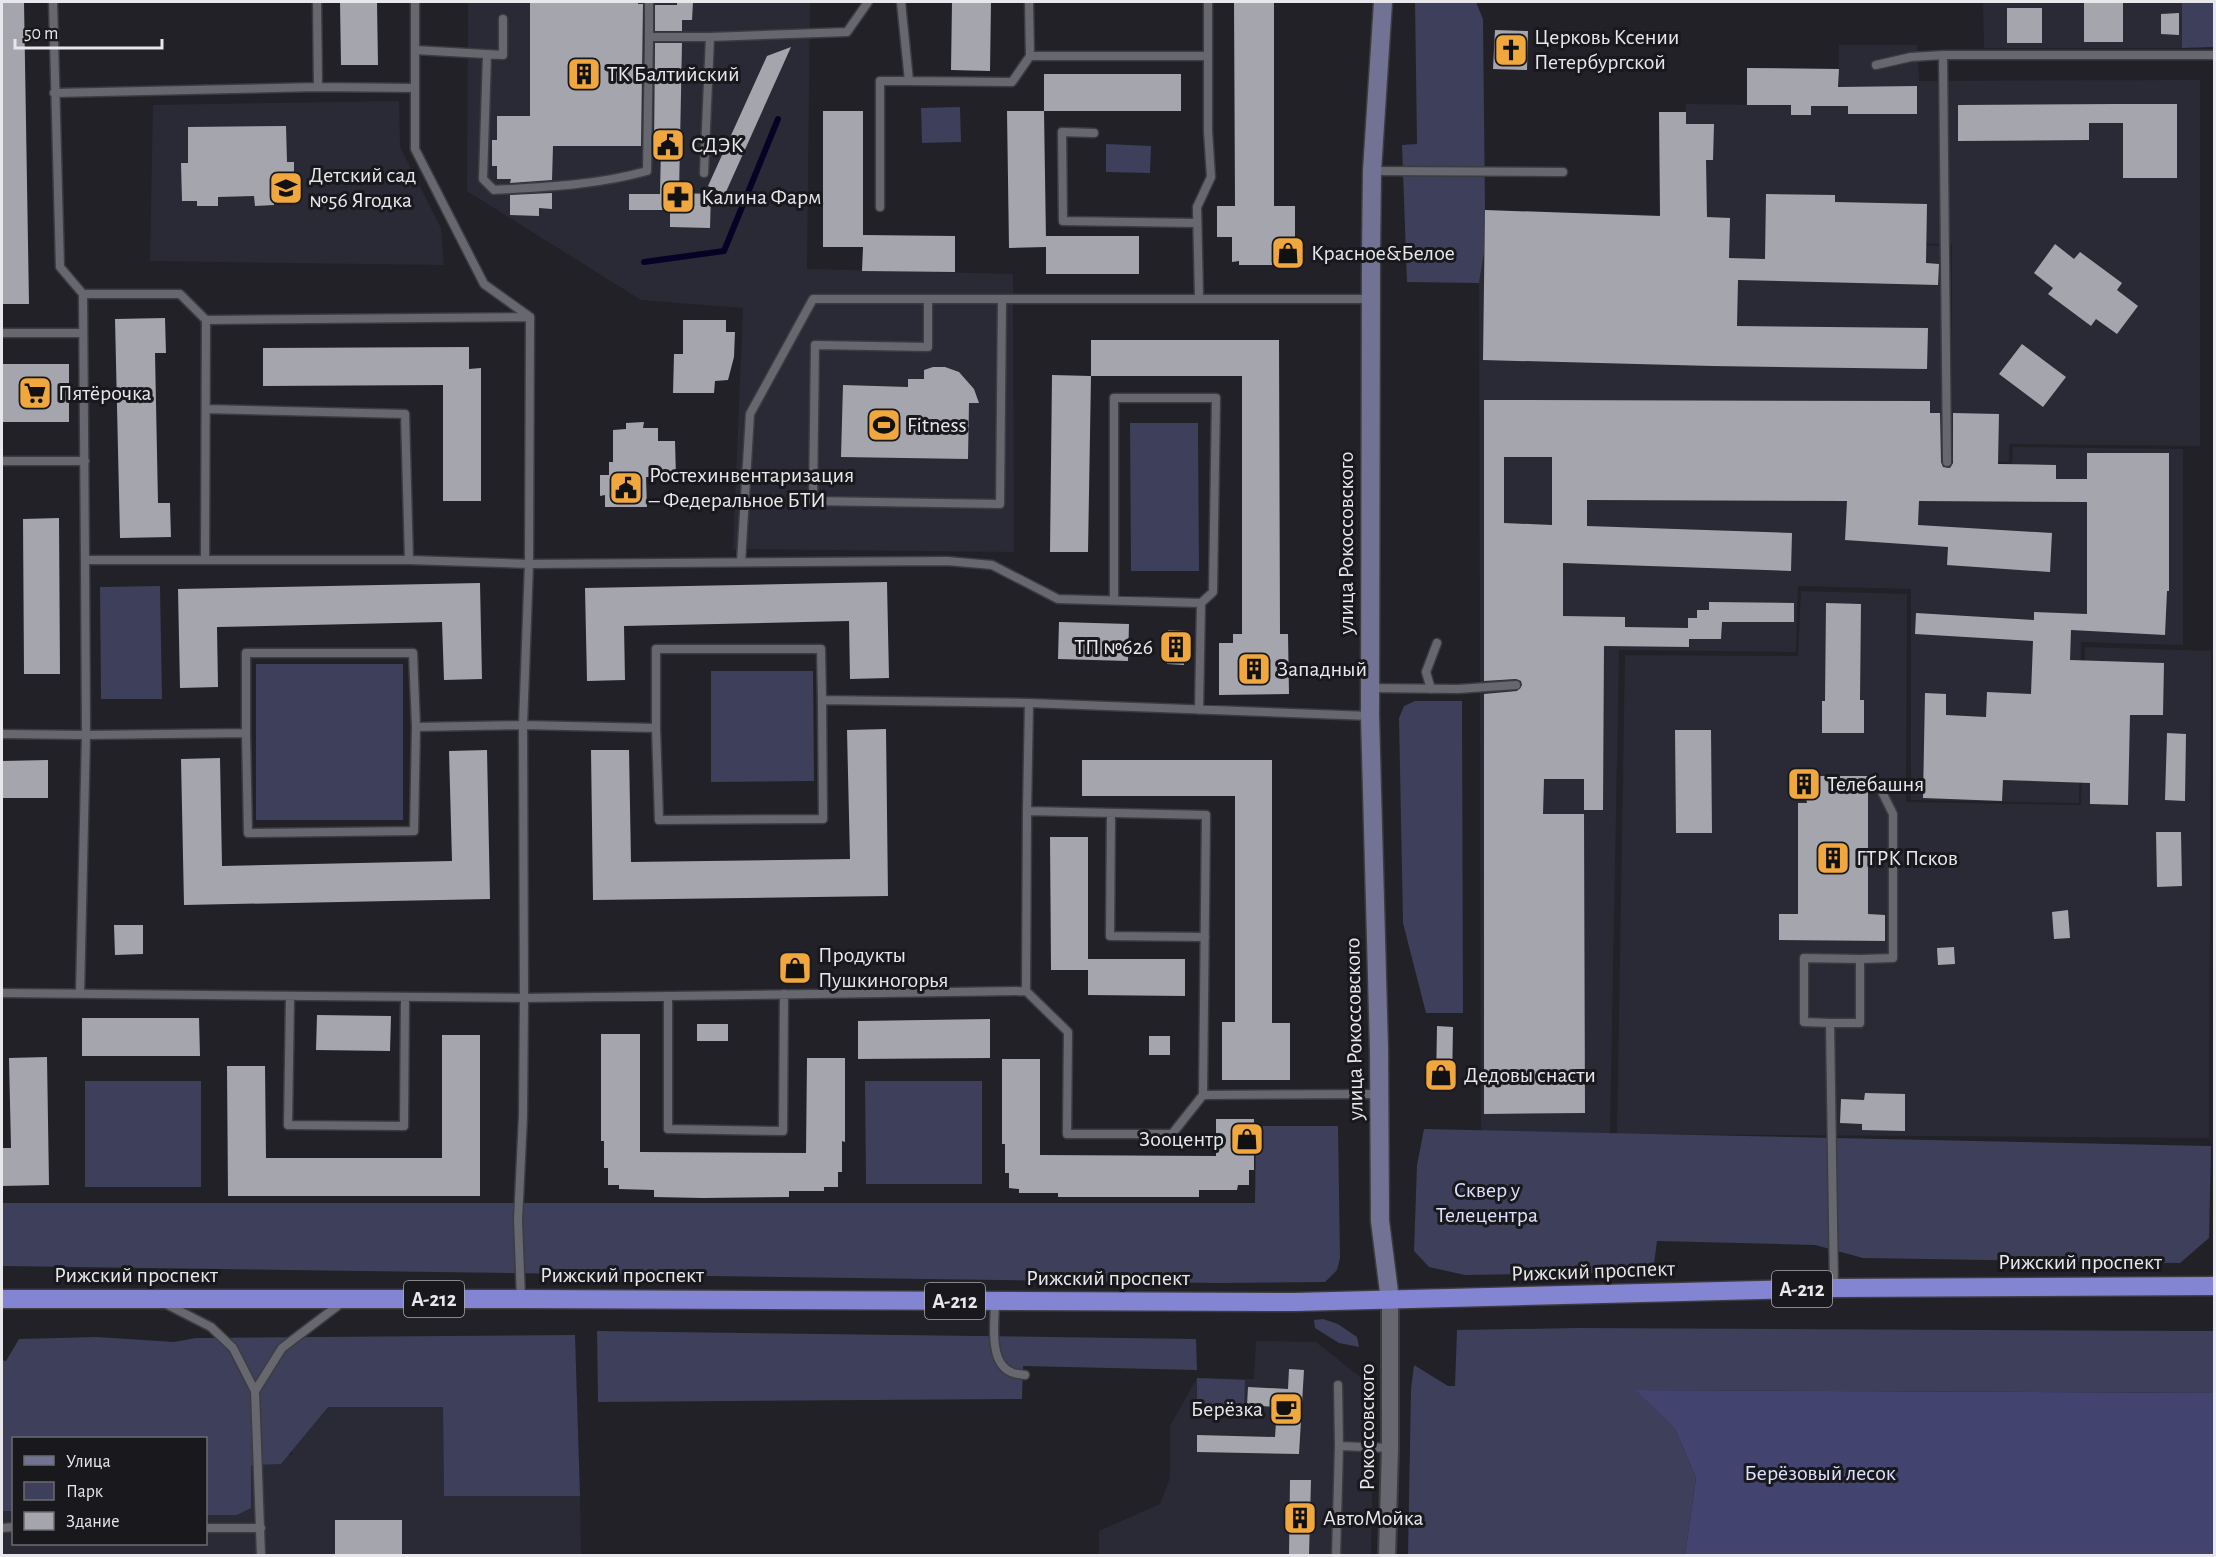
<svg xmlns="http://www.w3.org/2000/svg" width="2216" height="1557" font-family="'Alegreya Sans',sans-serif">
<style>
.built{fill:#292a35}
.green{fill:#3e3f5a}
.forest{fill:#42436f}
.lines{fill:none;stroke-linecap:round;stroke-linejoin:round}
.stream{stroke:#070225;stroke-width:6}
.building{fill:#a5a5ad;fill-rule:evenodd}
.service-casing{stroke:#3c3c40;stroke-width:11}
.minor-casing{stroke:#3c3c40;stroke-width:20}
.secondary-casing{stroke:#3c3c40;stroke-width:21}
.trunk-casing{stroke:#3c3c40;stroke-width:21}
.service{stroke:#67686f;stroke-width:8}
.minor{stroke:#67686f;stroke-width:16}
.secondary{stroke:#727394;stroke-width:18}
.trunk{stroke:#8485d2;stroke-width:18}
.labels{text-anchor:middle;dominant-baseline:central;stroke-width:6;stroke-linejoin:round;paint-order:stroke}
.shield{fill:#18181d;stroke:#aaaaae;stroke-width:1.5}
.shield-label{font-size:21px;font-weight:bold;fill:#e8e8ec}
.poi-label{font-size:22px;fill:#e8e8ec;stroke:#18181d;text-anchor:start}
.street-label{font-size:22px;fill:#e8e8ec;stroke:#18181d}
.park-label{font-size:22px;fill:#dde0fe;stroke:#18181d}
</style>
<rect width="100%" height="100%" fill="#212127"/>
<path class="built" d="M468 2H810L807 269 1013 274 1014 552 733 549 743 308 641 300 467 191Z
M1983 2H2182V48H1984Z
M1839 45H1917L1919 81 2200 80V446L2009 444V462L1952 461V244L1822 242 1941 246 1944 464 2012 466 2013 447 2183 449V645L2081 642 2079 803 1911 800V589L1798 586 1796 652 1619 650 1610 1135 1481 1134 1479 283 1484 253 1485 210 1660 215 1659 113 1686 112V104L1838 106Z
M399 101 400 147 441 228 444 265 150 261 153 105Z
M1801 591 1907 594 1906 802 2081 805 2085 647 2211 651 2209 1138 1617 1134 1625 655 1798 656Z
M1256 1341 1316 1342 1374 1388 1371 1555 1099 1556V1531L1160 1504 1170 1478V1426L1197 1378 1254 1379Z
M291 1407H443L444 1496H580L581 1555H2V1451H13L14 1544H206V1454L292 1455Z"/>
<path class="green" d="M1415 2H1476L1483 19 1485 210 1484 253 1479 283 1407 282 1402 145 1417 144Z
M2182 2H2214V47L2182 48Z
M960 107 961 142 922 143 921 108Z
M1106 144 1151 146 1150 173 1106 172Z
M1130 423H1198L1199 571H1131Z
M160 586 162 699H101L100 587Z
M256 664H403V820H256Z
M711 671H813L814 781 711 782Z
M1415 701H1462L1463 1013H1426L1403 923 1399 718 1404 706Z
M85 1081H201V1187H85Z
M865 1081H982V1184H866Z
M1256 1126H1338L1340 1258 1337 1270 1325 1282 1216 1283 2 1266V1203H1255Z
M1424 1129 2211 1146 2209 1238 2180 1263 1863 1258 1815 1245 1657 1241 1653 1272 1465 1275 1429 1267 1414 1251 1417 1165Z
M1323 1319 1338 1324 1357 1337 1359 1347 1339 1343 1315 1328 1314 1320Z
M1577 1328 2214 1331V1393L1637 1390 1675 1429 1696 1478 1685 1555 1408 1556 1411 1389 1414 1365 1448 1386H1455L1457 1330Z
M597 1331 1196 1339 1197 1370 1023 1366 1022 1399 598 1402Z
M575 1335 580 1496H444L443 1407H328L281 1464 251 1465V1508L237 1515H206V1438H14L13 1511H2V1360L6 1361 19 1339 97 1337 174 1342 196 1338Z
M1197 1378 1245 1380 1244 1414H1197Z"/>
<path class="forest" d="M1636 1390 2214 1393V1555H1685L1696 1478 1675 1429Z"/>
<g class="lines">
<path class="stream" d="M644 262 724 251 778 119"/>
</g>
<path class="building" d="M2 2H24L29 304H2Z
M340 2H377L378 65H341Z
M530 2H638V4H643L641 146H553L552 180 510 183 511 179H497V166H492V140H497V116H530Z
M677 2H693L692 20H682V31H655V5H677Z
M952 2H991L990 71 951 70Z
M1234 2H1274V206H1295V248L1292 259 1284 265H1239V261L1232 262V237H1217V206H1235Z
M2084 2H2123V42H2084Z
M2007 8H2042V43H2007Z
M2179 13V35L2161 34V14Z
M1495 30 1528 31 1527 70 1493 69Z
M655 43H682L679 193 711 194 710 228 670 227V210H629V194H660L661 146H654Z
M791 47 725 194 708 186 767 56Z
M1747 68 1839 69 1838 87 1917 86V114H1848V106H1811V115H1791V105H1747Z
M1044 74H1181V111H1044Z
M2117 104H2177V178H2123V123H2089V140L1958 141V105Z
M823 111H863V247V235L955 236V272L862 271 863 247H823Z
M1007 111H1044L1046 240V236H1139V274H1046V247L1009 248Z
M1659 112H1686V124H1714L1713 160H1706L1707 217 1730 218 1729 258 1765 259 1766 194 1835 195V202L1927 204 1926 263 1939 264 1938 285 1738 280 1737 326 1928 328 1927 369 1712 366 1483 360 1485 210 1660 216Z
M286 126 287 162H294V199H274V205L255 206 254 196 218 197V206H197V201H182L181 163H188V127Z
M552 193V209L539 208V216L510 215V195Z
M2055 244 2074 259 2080 252 2122 283 2117 290 2138 306 2117 334 2096 319 2091 326 2048 294 2053 288 2034 273Z
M165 318 166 353H155L158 503H170L171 537 120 538 115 319Z
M683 320H726V332H735L734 357 728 380 715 381 714 393H673L674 354H683Z
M1091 340H1279L1280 634H1288L1289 694 1219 695V643H1233V634H1242V376H1091Z
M2022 344 2066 377 2043 407 1999 374Z
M469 347V369L481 368V501H443V385L263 386V348Z
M2 364H69V422H2Z
M933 367H945L959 372 974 389 979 403H969L968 459 841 457 843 385 908 387V379H924V370Z
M1052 375 1091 376 1088 552H1050Z
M1484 400 1930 401V413H1940L1941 462 1943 467 1950 468 1953 463V413L1999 414 1998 464 2056 465V479H2087V453H2169V591H2167L2165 635 2071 630 2070 660 2164 663 2163 715H2130L2128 805 2090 804V783L2003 780 2002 801 1923 798 1925 693 1946 694V715L1986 717 1987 692 2031 694 2033 641 1915 634 1916 613 2034 620V612L2087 614V502L1919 501 1918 525 2052 533 2050 572 1947 565 1948 547 1845 540 1847 501 1587 500V526L1792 533 1791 571 1563 563V616L1625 617V627L1688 628V618H1697V610H1709V602L1794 603V622H1722L1721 639H1689V647L1604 646 1603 810H1584V779H1544L1543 814H1584L1585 1113 1484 1114V694L1517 691 1522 685 1521 681 1516 679 1484 681ZM1504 457H1552V525L1504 523Z
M644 422 643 428H658V441H675L676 477H646L647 507H605V495L600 496V475H609V462H613V430L626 429V423Z
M59 518 60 674H24L23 519Z
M887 582 889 678 850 679 849 621 624 626 625 680 587 681 585 588Z
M480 583 482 679 444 680 442 622 217 627 218 687 180 688 178 589Z
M1826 603 1861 604 1860 700H1864V733H1822V701H1825Z
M1059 622 1129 624 1128 661 1058 659Z
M1168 630 1186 631 1184 665 1167 664Z
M886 729 888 896 593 900 591 750H629L631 862 850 859 847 730Z
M1675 730H1711L1712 833H1676Z
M2167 733 2186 734 2185 801 2165 800Z
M487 750 490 899 184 905 181 759 220 758 222 866 452 861 449 751Z
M48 760V798H2V761Z
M1082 760H1272V1023H1290V1080H1222V1022H1235V796H1082Z
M1808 776H1868V914L1885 915V941L1779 940V914H1798V803H1807L1803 784Z
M2156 832H2181L2182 886 2157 887Z
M1050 837H1088V970H1051Z
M2068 910 2070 938 2054 939 2052 912Z
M114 925H143V954L115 955Z
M1954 947 1955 964 1938 965 1937 948Z
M1088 959H1185V996L1088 995Z
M317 1015 391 1016 390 1051 316 1050Z
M82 1018H199L200 1056H82Z
M990 1019V1058L858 1059V1021Z
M697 1024H728V1041H697Z
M1437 1026 1453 1027 1452 1083H1436Z
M601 1034H640V1152L806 1153 807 1058H845V1142L842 1141V1172H838V1187H824V1191H789V1197L703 1198 654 1197V1190L619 1189V1185H608V1168H604V1141H601Z
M442 1035H480V1196H228L227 1066H265L266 1158H442Z
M1149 1036H1170V1055H1149Z
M47 1057 49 1185 2 1186V1148H11L9 1058Z
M1002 1059H1040V1155L1216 1156V1119H1254V1170H1249V1185H1238L1237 1190H1199V1197H1058V1193H1019V1189L1009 1188V1173H1005V1144H1002Z
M1865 1093 1905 1094V1131L1862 1130V1124L1840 1123 1841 1099 1864 1100Z
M1289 1369 1304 1370 1299 1454 1197 1452V1435L1275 1437 1277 1407 1247 1405 1248 1387 1288 1389Z
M1290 1480H1311L1309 1556H1289Z
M335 1520H402V1556H335Z"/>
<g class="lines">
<defs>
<path id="service" d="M53 2 60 267 83 294H180L206 320
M317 2 318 87
M649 2V37
M1029 2 1030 56H1208
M415 50 503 55V19
M487 55 483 179 494 190C546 187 597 185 647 171L649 37H710
M1876 65 1911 57 1943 55
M909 81 1012 82 1030 56
M415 88V2
M54 93 318 87 415 88V149L484 284 530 317
M1094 133 1062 132 1063 221 1197 223
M1372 171 1563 172
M704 173 710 37 847 32 868 2
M880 207V81H909L901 2
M83 294 85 560
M1199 297 1197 207 1211 177 1208 131V2
M928 299V347L815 345 813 501 1000 504 1002 299
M2 333H83
M206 409 405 414 409 560
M2 461H85
M1947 462 1943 55H2214
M85 560H409L529 564 523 725 416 727 413 653H246V733L86 735Z
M205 560 206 320 530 317 529 564 947 561 992 565 1058 599 1201 603 1199 710
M741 562 750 414 813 299H1370
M1114 599V398H1216L1213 592 1201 603
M1371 688 1458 689 1516 685
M1431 689 1426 672 1437 643
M656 728 659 820 823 819 822 700
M246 733 248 833 414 831 416 727
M2 734 86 735 80 993
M1027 811 1029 703 1370 716
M1111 813 1110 936 1205 937
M1860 959 1893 958V814L1883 794
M2 993 524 998 1026 991
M668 996V1129L783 1131 784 994
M290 997 288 1125 404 1126 405 998
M1830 1023H1860V959L1804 958V1022L1830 1023 1834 1288
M1203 1095 1172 1134H1067L1068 1032 1026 991 1027 811 1206 815 1203 1095 1379 1094
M521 1299 518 1220 523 1116 524 998 523 725 656 728V649H821L822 700 1029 703
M995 1301C995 1321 988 1362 1011 1372 1014 1374 1020 1374 1025 1375
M166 1304 211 1327 233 1348 255 1391 261 1556
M1338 1385 1339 1446
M255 1391 282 1348 344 1301
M2 1528 14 1527
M206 1528H261
M1336 1556 1339 1446 1390 1448"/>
<path id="minor" d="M1387 1556 1390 1448V1300"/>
<path id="secondary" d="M1383 2 1372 171 1371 256 1370 716 1379 1050 1380 1221 1390 1300"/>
<path id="trunk" d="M2 1299H521L1295 1302 1834 1288 2214 1286"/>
</defs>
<use href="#service" class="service-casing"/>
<use href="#minor" class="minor-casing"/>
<use href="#secondary" class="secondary-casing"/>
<use href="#trunk" class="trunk-casing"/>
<use href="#service" class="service"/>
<use href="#minor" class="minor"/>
<use href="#secondary" class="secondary"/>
<use href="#trunk" class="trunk"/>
</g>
<defs>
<symbol id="church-square" viewBox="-11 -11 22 22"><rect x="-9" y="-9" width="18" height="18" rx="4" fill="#efa73e" stroke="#18181d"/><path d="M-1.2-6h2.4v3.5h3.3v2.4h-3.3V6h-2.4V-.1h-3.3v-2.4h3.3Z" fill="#111"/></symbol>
<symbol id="building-square" viewBox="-11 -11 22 22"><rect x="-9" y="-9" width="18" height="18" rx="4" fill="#efa73e" stroke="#18181d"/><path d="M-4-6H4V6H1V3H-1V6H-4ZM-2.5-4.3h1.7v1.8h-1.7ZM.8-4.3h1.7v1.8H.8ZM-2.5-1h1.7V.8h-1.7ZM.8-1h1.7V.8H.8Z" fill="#111"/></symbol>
<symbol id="civic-square" viewBox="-11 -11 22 22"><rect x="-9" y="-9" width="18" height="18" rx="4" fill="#efa73e" stroke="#18181d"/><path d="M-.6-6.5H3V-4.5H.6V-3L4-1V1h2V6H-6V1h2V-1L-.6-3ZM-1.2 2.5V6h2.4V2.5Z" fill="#111"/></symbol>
<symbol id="school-square" viewBox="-11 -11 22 22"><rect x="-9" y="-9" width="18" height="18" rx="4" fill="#efa73e" stroke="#18181d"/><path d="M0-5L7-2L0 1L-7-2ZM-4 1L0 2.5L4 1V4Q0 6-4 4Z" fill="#111"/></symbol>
<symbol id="pharmacy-square" viewBox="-11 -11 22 22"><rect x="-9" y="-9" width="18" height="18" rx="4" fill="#efa73e" stroke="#18181d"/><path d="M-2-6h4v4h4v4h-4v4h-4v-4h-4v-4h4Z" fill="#111"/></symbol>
<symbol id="shop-square" viewBox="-11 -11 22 22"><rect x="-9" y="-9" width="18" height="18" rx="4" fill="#efa73e" stroke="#18181d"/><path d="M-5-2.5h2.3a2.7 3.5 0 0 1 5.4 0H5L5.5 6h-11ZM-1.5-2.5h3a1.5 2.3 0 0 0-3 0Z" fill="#111"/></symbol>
<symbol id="supermarket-square" viewBox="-11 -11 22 22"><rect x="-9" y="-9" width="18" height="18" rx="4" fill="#efa73e" stroke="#18181d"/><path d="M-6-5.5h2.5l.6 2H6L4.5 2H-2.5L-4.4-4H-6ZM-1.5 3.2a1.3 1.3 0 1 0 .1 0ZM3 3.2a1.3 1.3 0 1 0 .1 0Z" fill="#111"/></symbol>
<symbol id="stadium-square" viewBox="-11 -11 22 22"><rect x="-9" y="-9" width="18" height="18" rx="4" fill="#efa73e" stroke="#18181d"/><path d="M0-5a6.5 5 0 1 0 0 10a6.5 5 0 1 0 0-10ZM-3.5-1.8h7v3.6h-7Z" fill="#111"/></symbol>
<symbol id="cafe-square" viewBox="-11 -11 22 22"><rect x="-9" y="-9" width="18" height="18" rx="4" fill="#efa73e" stroke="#18181d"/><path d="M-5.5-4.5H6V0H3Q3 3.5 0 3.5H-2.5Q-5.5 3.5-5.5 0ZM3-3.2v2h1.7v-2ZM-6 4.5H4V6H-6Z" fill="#111"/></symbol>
</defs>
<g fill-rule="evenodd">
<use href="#church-square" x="1492" y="31" width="38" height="38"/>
<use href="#building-square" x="565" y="55" width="38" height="38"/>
<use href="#civic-square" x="649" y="126" width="38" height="38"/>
<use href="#school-square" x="267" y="169" width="38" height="38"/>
<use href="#pharmacy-square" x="659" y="178" width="38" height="38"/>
<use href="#shop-square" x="1269" y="234" width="38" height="38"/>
<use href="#supermarket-square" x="16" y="374" width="38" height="38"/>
<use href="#stadium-square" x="865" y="406" width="38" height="38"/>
<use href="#civic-square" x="607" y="469" width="38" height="38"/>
<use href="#building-square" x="1157" y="628" width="38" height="38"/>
<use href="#building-square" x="1235" y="650" width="38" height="38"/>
<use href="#building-square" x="1785" y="765" width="38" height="38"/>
<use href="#building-square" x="1814" y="839" width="38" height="38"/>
<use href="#shop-square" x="776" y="949" width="38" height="38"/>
<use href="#shop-square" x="1422" y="1056" width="38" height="38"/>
<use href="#shop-square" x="1228" y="1120" width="38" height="38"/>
<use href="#cafe-square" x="1267" y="1390" width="38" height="38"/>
<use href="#building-square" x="1281" y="1499" width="38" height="38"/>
</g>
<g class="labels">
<g class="shield">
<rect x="1772" y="1271" width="60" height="36" rx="4.5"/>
<rect x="404" y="1281" width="60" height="36" rx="4.5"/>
<rect x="925" y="1283" width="60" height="36" rx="4.5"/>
</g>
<g class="shield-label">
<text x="1802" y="1289">А-212</text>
<text x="434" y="1299">А-212</text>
<text x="955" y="1301">А-212</text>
</g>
<g class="poi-label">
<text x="1534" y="37">Церковь Ксении<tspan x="1534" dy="25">Петербургской</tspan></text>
<text x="607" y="74">ТК Балтийский</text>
<text x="691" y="145">СДЭК</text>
<text x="309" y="175">Детский сад<tspan x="309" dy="25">№56 Ягодка</tspan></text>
<text x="701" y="197">Калина Фарм</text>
<text x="1311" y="253">Красное&amp;Белое</text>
<text x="58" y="393">Пятёрочка</text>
<text x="907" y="425">Fitness</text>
<text x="649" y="475">Ростехинвентаризация<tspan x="649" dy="25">– Федеральное БТИ</tspan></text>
<text x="1153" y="647" text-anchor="end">ТП №626</text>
<text x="1277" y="669">Западный</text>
<text x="1827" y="784">Телебашня</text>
<text x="1856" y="858">ГТРК Псков</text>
<text x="818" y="955">Продукты<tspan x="818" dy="25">Пушкиногорья</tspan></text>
<text x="1464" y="1075">Дедовы снасти</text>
<text x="1224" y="1139" text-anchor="end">Зооцентр</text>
<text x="1263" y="1409" text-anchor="end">Берёзка</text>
<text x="1323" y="1518">АвтоМойка</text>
</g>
<g class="street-label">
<text transform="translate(1346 543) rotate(-90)">улица Рокоссовского</text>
<text transform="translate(1354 1029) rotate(-91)">улица Рокоссовского</text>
<text x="2080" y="1262">Рижский проспект</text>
<text transform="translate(1593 1271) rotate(-2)">Рижский проспект</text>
<text x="136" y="1275">Рижский проспект</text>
<text x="622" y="1275">Рижский проспект</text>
<text x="1108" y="1278">Рижский проспект</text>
<text transform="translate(1367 1427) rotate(-90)">Рокоссовского</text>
</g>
<g class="park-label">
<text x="1487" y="1190">Сквер у<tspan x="1487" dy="25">Телецентра</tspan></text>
<text x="1820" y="1473">Берёзовый лесок</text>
</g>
</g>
<rect width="2216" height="1557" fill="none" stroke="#e8e8ec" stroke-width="6"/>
<rect x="12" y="1437" width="195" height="108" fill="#18181d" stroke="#6b6b70" stroke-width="1.5"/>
<rect x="24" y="1456" width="30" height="9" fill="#727394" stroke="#6b6b70" stroke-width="1.5"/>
<text x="66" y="1467" font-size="18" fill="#e8e8ec">Улица</text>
<rect x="24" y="1482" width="30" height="18" fill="#3e3f5a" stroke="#6b6b70" stroke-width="1.5"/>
<text x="66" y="1497" font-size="18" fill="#e8e8ec">Парк</text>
<rect x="24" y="1512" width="30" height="18" fill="#a5a5ad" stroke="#6b6b70" stroke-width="1.5"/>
<text x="66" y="1527" font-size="18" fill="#e8e8ec">Здание</text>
<path d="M15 39v9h147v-9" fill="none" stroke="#e8e8ec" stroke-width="3"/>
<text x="24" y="39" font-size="18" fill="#e8e8ec" stroke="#18181d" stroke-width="4.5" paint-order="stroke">50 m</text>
</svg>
